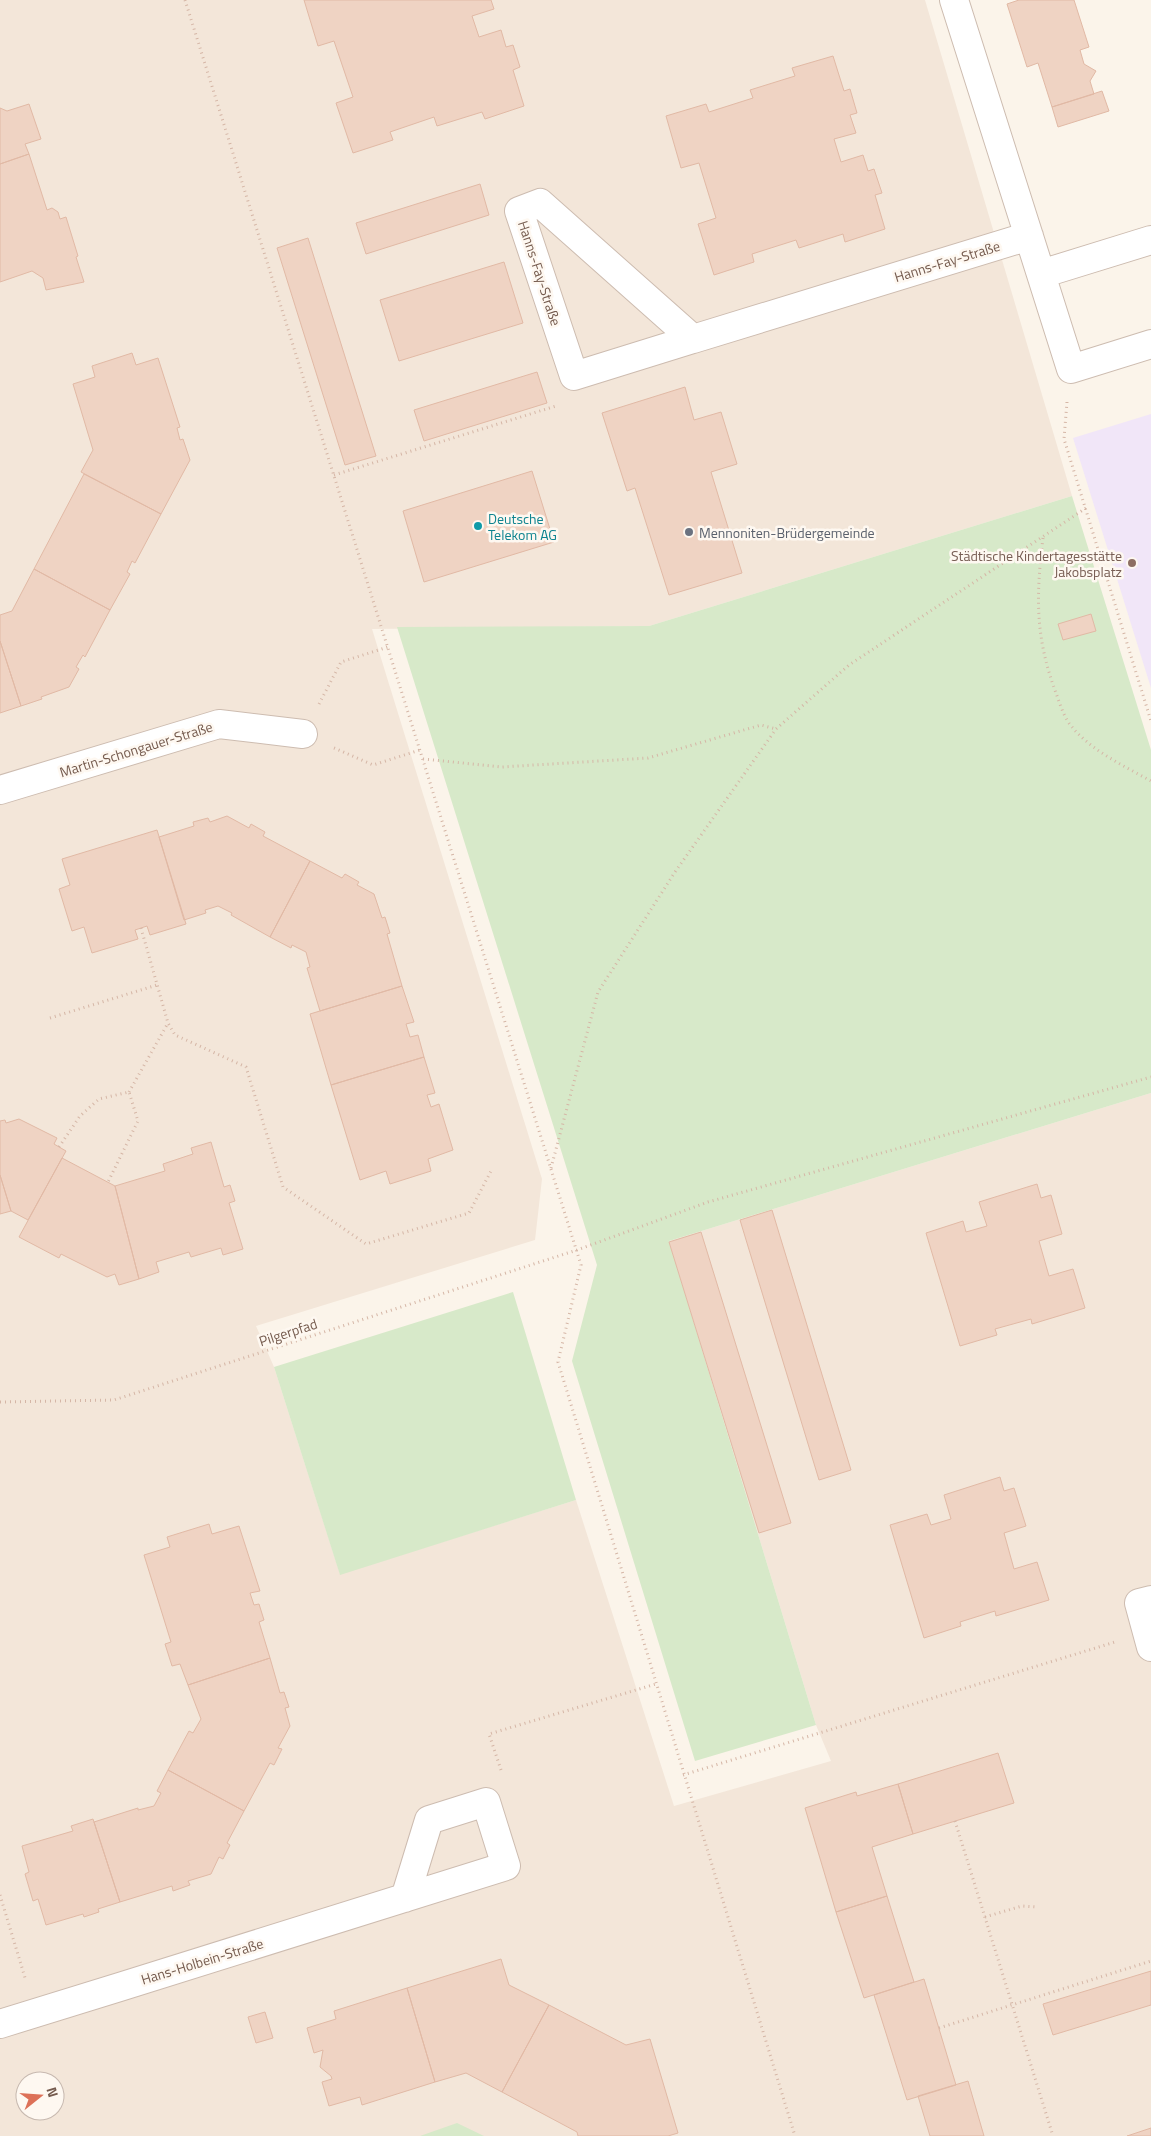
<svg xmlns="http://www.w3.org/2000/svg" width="1151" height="2136" font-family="'Titillium Web',sans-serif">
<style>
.residential{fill:#f3e6d9;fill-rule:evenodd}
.education{fill:#f1e6f8}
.green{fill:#d7e9c9}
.building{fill:#efd3c3;stroke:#e1b9a5}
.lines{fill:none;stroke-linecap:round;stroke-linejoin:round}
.minor-casing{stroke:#cdbcb0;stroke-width:30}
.path{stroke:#d5b6a6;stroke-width:3;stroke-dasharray:1 4;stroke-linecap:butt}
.minor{stroke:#fff;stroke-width:28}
.culture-dot{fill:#0f9aa8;stroke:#fef8f1;stroke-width:2}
.worship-dot{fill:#6b7280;stroke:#fef8f1;stroke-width:2}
.education-dot{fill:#8d6e63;stroke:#fef8f1;stroke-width:2}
.labels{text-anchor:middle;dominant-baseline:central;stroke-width:5;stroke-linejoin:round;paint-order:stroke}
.street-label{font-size:14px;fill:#755b4e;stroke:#fef8f1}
.culture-label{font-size:14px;fill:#0d838f;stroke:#fef8f1;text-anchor:start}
.worship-label{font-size:14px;fill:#5b616d;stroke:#fef8f1;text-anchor:start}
.education-label{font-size:14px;fill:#785e54;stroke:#fef8f1;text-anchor:end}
</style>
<rect width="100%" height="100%" fill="#fbf4ea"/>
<path class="residential" d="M0 0H925L1072 496 649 626 372 629 542 1179 535 1240 256 1326 274 1367 340 1574 576 1500 674 1806 831 1761 816 1725 669 1241 1151 1093V2136H0ZM25 2081H55V2111H25Z"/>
<path class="education" d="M1151 414V688L1073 438Z"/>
<path class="green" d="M1072 496 1151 750V1093L669 1241 816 1725 695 1761 572 1361 597 1265 397 627 649 626Z
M513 1292 576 1500 340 1575 274 1367Z
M457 2123 484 2136H420Z"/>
<path class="building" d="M304 0H491L494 9 472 16 479 37 501 30 506 47 513 45 520 67 513 70 524 106 485 119 482 112 437 126 434 117 390 132 393 140 353 153 336 103 353 97 334 41 318 46Z
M1019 0H1074L1089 47 1080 50 1084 64 1096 71 1090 81 1094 94 1052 107 1038 63 1027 67 1007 4Z
M833 56 844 91 850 89 857 113 850 115 856 133 834 139 841 162 863 155 868 171 874 169 882 193 875 195 885 229 845 242 843 234 799 248 796 240 752 254 754 262 714 275 698 224 716 218 699 163 681 168 666 116 706 104 709 112 753 98 750 90 795 76 792 68Z
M1102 91 1109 111 1058 127 1052 107Z
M29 104 41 139 25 144 29 154 0 164V108L7 111Z
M29 154 47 210 52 208 58 212 60 219 66 217 78 256 76 257 84 282 46 290 43 278 32 271 0 282V164Z
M480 184 489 215 366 254 356 223Z
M308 238 376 456 345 465 277 248Z
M504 262 523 323 399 361 380 300Z
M132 353 136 365 158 358 180 427 177 428 180 440 183 439 190 460 161 514 81 472 93 450 73 384 95 377 92 366Z
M537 372 547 403 424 441 414 410Z
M685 387 694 420 721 412 737 464 711 472 742 573 669 595 635 488 627 491 602 413Z
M532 471 554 542 424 582 403 511Z
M84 474 161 514 135 563 132 561 127 572 130 574 110 610 34 569Z
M34 569 110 610 85 657 83 655 76 667 79 669 69 687 41 697 42 699 21 706 0 641V615L12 611Z
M1091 614 1096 631 1063 640 1058 624Z
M0 641 21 706 0 713Z
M227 816 249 828 251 824 265 832 263 836 310 861 270 937 231 915 232 913 218 906 205 910 206 913 184 920 159 837 194 826 193 822 208 818 210 822Z
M157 830 186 924 150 935 147 926 135 930 138 939 92 953 84 927 72 931 59 889 70 885 62 859Z
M310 861 342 878 345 874 359 882 357 885 374 894 382 918 385 917 390 933 387 934 402 986 320 1011 307 968 310 967 306 952 292 945 291 948 270 937Z
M402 986 414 1022 406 1024 410 1037 418 1035 424 1057 331 1085 310 1014Z
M424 1057 435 1093 427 1095 431 1107 439 1104 453 1150 428 1159 431 1171 390 1184 386 1171 360 1180 331 1085Z
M19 1119 57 1138 54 1144 66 1151 28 1220 11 1211 0 1175V1121L5 1120 6 1123Z
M211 1142 224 1187 230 1185 235 1201 229 1203 243 1249 223 1255 221 1248 191 1257 189 1252 156 1262 159 1272 139 1279 115 1186 165 1171 163 1164 193 1154 191 1148Z
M62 1158 115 1186 139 1279 119 1285 115 1274 107 1277 61 1254 59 1258 19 1237Z
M0 1175 11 1211 0 1214Z
M1037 1184 1041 1198 1051 1195 1062 1234 1039 1241 1049 1276 1073 1269 1085 1308 1032 1324 1031 1319 995 1329 997 1335 960 1346 926 1233 963 1221 966 1232 987 1226 979 1202Z
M772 1210 851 1470 819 1480 740 1220Z
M701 1232 791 1523 759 1533 669 1242Z
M1000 1477 1004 1491 1014 1488 1026 1526 1004 1533 1014 1569 1037 1562 1049 1600 996 1616 995 1611 960 1622 961 1626 924 1638 890 1525 927 1514 931 1525 951 1519 944 1495Z
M209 1524 212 1534 239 1526 260 1591 250 1593 254 1605 259 1604 264 1620 259 1622 270 1658 188 1685 180 1664 172 1666 165 1644 171 1642 144 1555 170 1547 167 1537Z
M270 1658 280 1693 284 1692 289 1707 285 1708 290 1726 278 1748 282 1749 274 1765 270 1763 244 1811 168 1770 189 1731 193 1733 201 1719 188 1685Z
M998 1753 1014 1803 913 1834 898 1784Z
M168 1770 244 1811 227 1843 230 1845 223 1859 219 1857 211 1874 188 1881 190 1885 173 1891 172 1886 120 1902 94 1822 138 1808V1810L154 1806 161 1793 157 1791Z
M898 1784 913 1834 872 1847 887 1896 836 1912 805 1808 856 1792 857 1796Z
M93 1819 120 1902 98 1909 99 1912 84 1917 83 1914 46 1925 38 1899 33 1901 25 1874 29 1872 22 1846 73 1831 71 1826Z
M887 1896 914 1982 864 1998 836 1912Z
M501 1959 509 1985 549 2005 502 2092 466 2073 435 2082 407 1988Z
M1151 1971V2005L1053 2035 1043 2004Z
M924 1979 956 2085 907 2100 874 1995Z
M407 1988 435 2082 362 2105 360 2097 329 2106 322 2082 332 2079 331 2076 320 2067 323 2050 314 2053 307 2028 336 2019 334 2011Z
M549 2005 626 2045 650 2039 678 2133 668 2136H578L577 2132 502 2092Z
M265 2012 273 2038 256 2043 248 2017Z
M968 2081 984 2136H930L918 2096Z
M1151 2128V2136H1127Z"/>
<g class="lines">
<defs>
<path id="minor" d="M954 0 1071 369 1151 344
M1041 274 1151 240
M693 339 574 376 519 211 540 203 693 339 1029 236
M0 790 219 724 303 734
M1151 1600 1139 1603 1151 1647
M0 2024C169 1972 338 1919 506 1866L486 1802 429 1820 405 1898"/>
</defs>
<use href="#minor" class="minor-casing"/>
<path class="path" d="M185 0 581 1265 558 1362 795 2136
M1067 402 1064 439 1151 721
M334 475 556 406
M1043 538C1036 596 1035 637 1056 693 1060 704 1064 718 1072 727 1092 751 1124 766 1151 781
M319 704 341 662 388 647
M334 748 373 765 420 750
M423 759 502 767 648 758 761 725 776 729
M141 928 168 1023 175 1035 246 1067 283 1187 366 1244 469 1213 491 1171
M50 1018 157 985
M129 1092 168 1023
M59 1147 80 1116 99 1099 129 1092 138 1121 108 1182
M551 1168 598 992 675 872 776 729 849 665 1086 508
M0 1402 114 1400 577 1250 708 1202 1151 1077
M501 1770 489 1734 656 1684
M683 1775 1115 1642
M955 1821 1053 2136
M0 1895 26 1981
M985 1917 1022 1906 1037 1907
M939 2028 1151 1961"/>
<use href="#minor" class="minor"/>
</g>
<circle class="culture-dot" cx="478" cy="526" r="5"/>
<circle class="worship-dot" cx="689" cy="532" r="5"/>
<circle class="education-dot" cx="1132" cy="563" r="5"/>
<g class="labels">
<g class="street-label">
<text transform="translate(947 261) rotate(-17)">Hanns-Fay-Straße</text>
<text transform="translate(540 273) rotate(72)">Hanns-Fay-Straße</text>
<text transform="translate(136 749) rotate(-17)">Martin-Schongauer-Straße</text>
<text transform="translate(288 1332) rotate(-18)">Pilgerpfad</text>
<text transform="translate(202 1961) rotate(-17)">Hans-Holbein-Straße</text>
</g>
<g class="culture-label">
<text x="488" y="518">Deutsche<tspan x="488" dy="16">Telekom AG</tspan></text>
</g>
<g class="worship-label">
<text x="699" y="532">Mennoniten-Brüdergemeinde</text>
</g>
<g class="education-label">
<text x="1122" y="555">Städtische Kindertagesstätte<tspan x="1122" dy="16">Jakobsplatz</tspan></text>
</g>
</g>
<g transform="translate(40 2096) rotate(73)"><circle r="24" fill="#fef8f1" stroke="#c7b9b0"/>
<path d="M0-4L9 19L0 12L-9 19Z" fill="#dd7158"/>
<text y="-8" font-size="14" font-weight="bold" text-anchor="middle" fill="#755b4e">N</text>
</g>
</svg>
